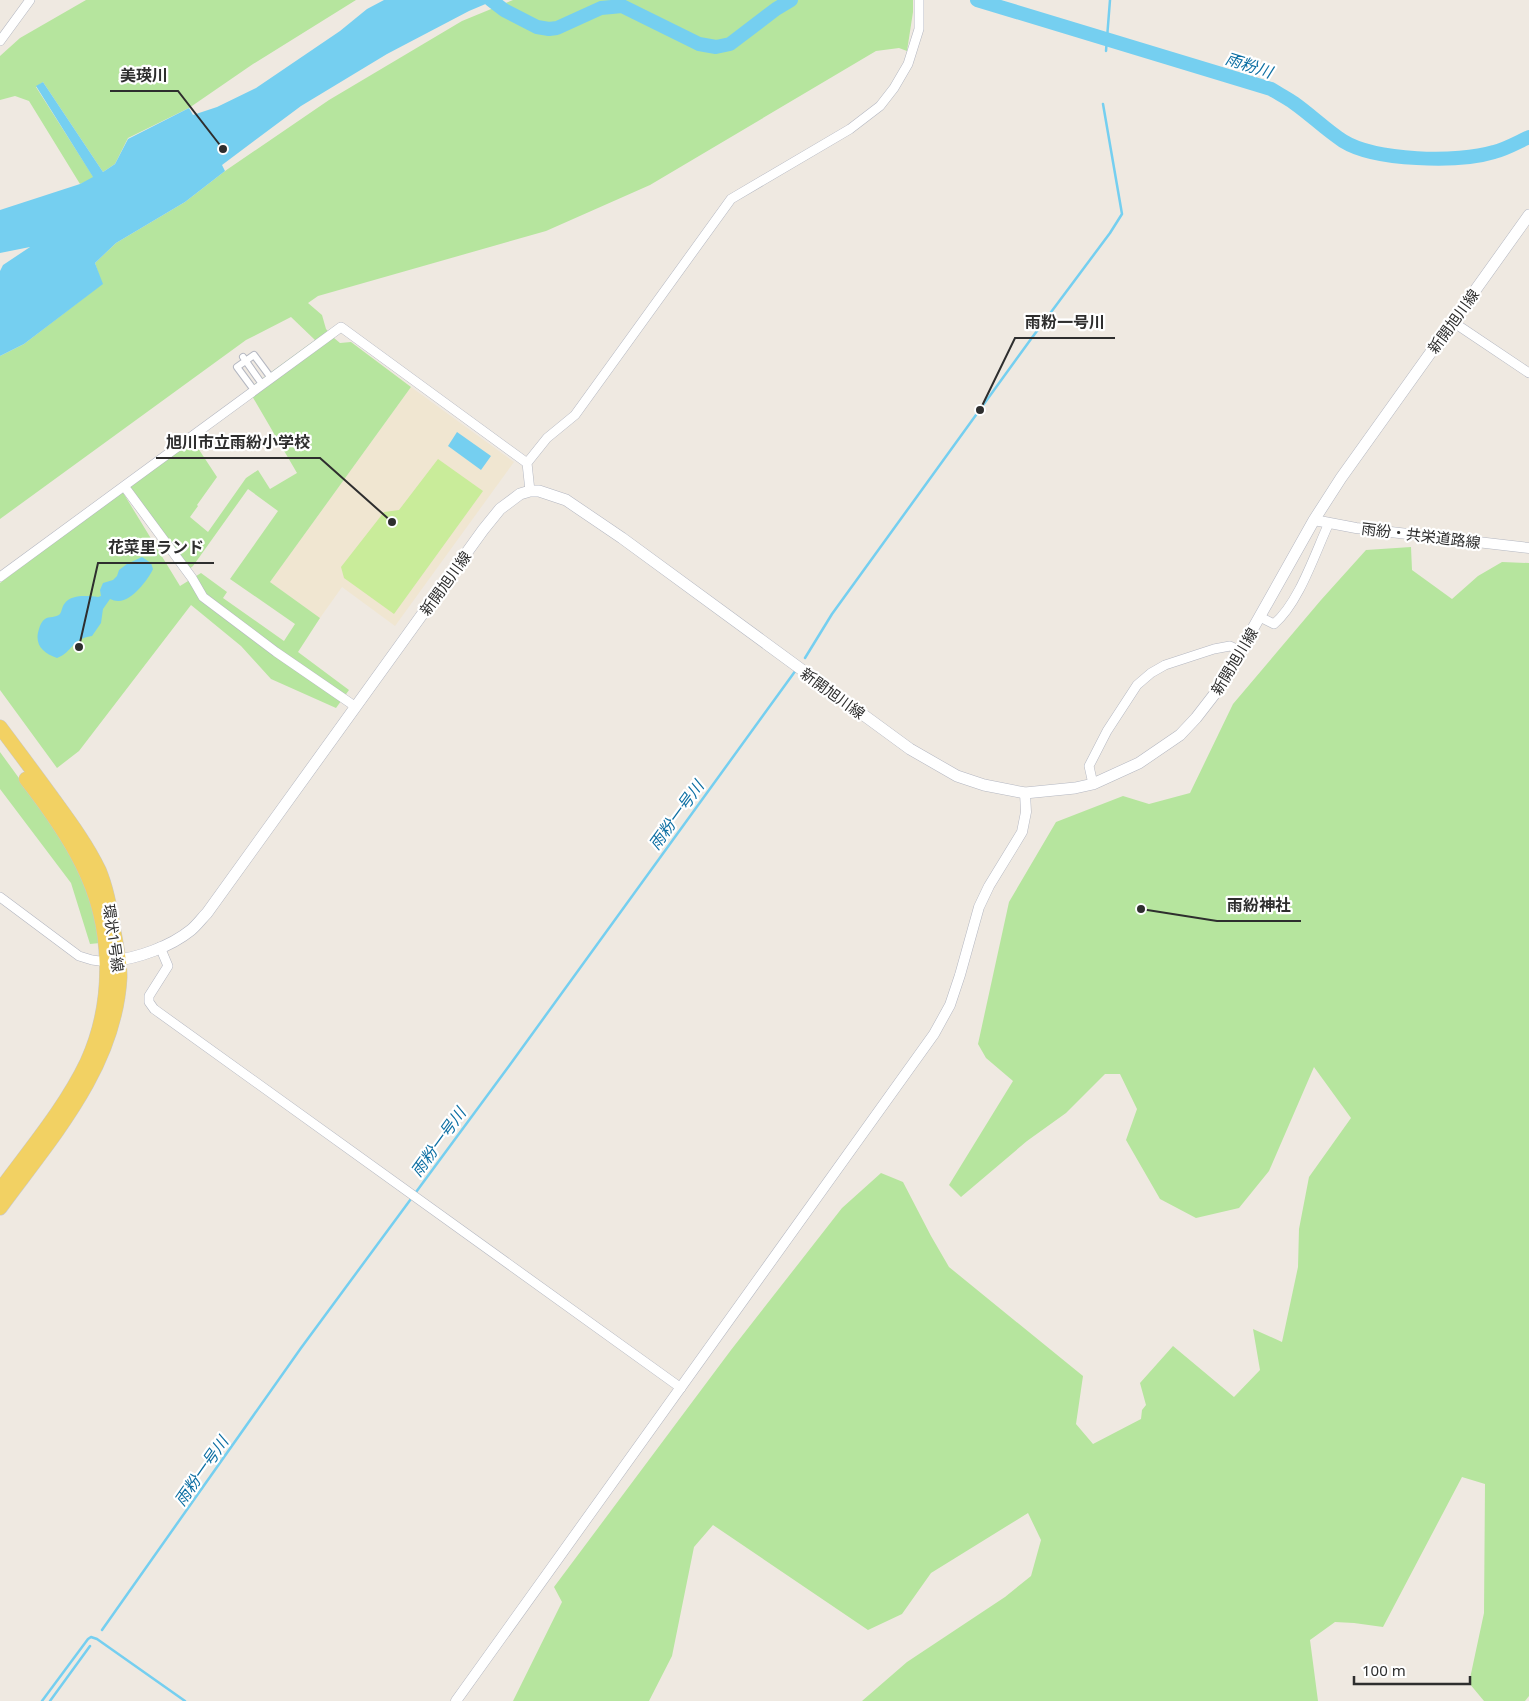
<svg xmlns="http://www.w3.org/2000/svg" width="1529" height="1701" font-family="'Noto Sans','Noto Sans JP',sans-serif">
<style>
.education{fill:#f0e6d1}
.green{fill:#b6e59e}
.pitch{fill:#c9ec9a}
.water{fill:#75cff0}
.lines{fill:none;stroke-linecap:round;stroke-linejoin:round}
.stream{stroke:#75cff0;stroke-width:2.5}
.river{stroke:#75cff0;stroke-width:14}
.pedestrian-casing{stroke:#b4b7c1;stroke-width:8}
.minor-casing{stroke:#b4b7c1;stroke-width:10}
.tertiary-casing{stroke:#b4b7c1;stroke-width:11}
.secondary-casing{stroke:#b4b7c1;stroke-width:12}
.primary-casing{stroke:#c9c9c9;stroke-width:15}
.pedestrian{stroke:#fff;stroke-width:6}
.minor{stroke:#fff;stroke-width:9}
.tertiary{stroke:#fff;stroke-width:10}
.secondary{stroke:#fff;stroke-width:11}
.primary{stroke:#f2d163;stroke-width:14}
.labels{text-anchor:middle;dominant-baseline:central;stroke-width:4.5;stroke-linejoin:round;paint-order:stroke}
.street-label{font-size:15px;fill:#2e2e2e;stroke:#fff}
.water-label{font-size:16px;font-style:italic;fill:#0d6fa3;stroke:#fff}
.leader{fill:none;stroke:#2e2e2e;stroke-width:2}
.callout-dot{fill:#2e2e2e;stroke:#fff;stroke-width:2}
.callout-label{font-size:16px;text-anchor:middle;font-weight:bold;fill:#2e2e2e;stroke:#fff;stroke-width:4.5;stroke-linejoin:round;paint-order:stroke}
</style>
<rect width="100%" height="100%" fill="#efe9e1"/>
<path class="education" d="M411 387 514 462 395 626 342 587 320 618 270 582Z"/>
<path class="green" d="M86 0H356L253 64 189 108 128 138 115 164 103 172 43 82 36 87 94 178 80 184 29 101 15 96 0 100V56L20 38Z
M513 0H913V12L907 51 899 48 876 51 650 185 546 231 318 296 308 303 322 315 326 329 334 338 340 343 351 342 411 387 270 582 320 618 298 652 349 690 336 708 271 679 241 646 191 605 79 751 57 768 0 690V583L122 491 180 586 201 573 227 592 223 598 284 641 295 624 230 579 278 511 248 489 193 566 188 570 130 489 131 484 192 439 217 477 197 505 198 506 190 517 208 532 246 478 258 470 270 489 297 473 248 389 315 340 291 317 246 340 0 519V356L24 344 102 284 95 263 116 243 185 202 225 171 329 100 462 21Z
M1411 547 1412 570 1452 599 1478 576 1502 562 1529 563V1696L1525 1701H1484L1469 1683 1484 1613 1485 1484 1462 1477 1383 1627 1354 1623 1335 1622 1310 1640 1318 1701H862L907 1662 1005 1597 1031 1576 1041 1540 1028 1513 931 1573 902 1614 868 1630 713 1525 694 1547 672 1656 649 1701H513L562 1602 554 1587 731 1350 842 1208 881 1173 903 1182 931 1236 949 1267 1083 1376 1076 1424 1093 1444 1141 1419 1142 1410 1146 1405 1140 1383 1173 1346 1234 1397 1260 1370 1253 1329 1282 1342 1298 1267 1299 1229 1309 1177 1351 1118 1314 1067 1269 1171 1239 1208 1196 1218 1160 1199 1126 1140 1137 1109 1120 1074H1105L1066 1113 1027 1141 961 1197 949 1185 1013 1081 986 1058 978 1044 1009 902 1056 822 1123 796 1149 804 1190 793 1233 704 1321 600 1366 550Z
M0 752 61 836 89 892 100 943 90 944 71 883 0 789Z"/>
<path class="pitch" d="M438 459 483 491 394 614 344 578 341 567 384 512 399 510Z"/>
<path class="water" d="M384 0H495L469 11 387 54 301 106 222 165 225 171 185 202 116 243 95 263 103 284 24 344 0 356V271L3 265 30 247 0 253V210L80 184 93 177 36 86 43 82 103 172 115 164 128 139 189 108 193 115 217 107 256 88 340 31 367 9Z
M457 432 491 456 481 470 448 446Z
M142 557 151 563 153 569C148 580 131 602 118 601 115 601 113 600 110 599L103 609 101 623 92 636C71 639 73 652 57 658 42 653 34 644 39 629 40 625 42 621 45 619 49 616 56 618 60 614 62 611 62 606 65 603 72 594 88 596 98 597L101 596 100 590 103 583 113 580 117 576 119 570 127 564Z"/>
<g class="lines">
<path class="stream" d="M1106 51 1110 0
M805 658 832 614 1031 339 1110 233 1122 214 1103 104
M102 1630 301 1348 509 1066 796 670
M42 1701 88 1639 91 1637 97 1639 185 1701
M50 1701 90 1646"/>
<path class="river" d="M491 0 504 10 537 27 549 29 557 28 601 8 622 6 699 44 716 47 730 44 776 9 791 0
M977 0 1271 89C1279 94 1287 98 1294 103 1311 115 1326 130 1343 141 1375 161 1458 163 1494 152 1506 149 1518 142 1529 137"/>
<defs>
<path id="pedestrian" d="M243 357 262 384
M254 390 237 367 254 355 271 378"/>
<path id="minor" d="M0 41 30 0
M1453 322 1529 373
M124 486 192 578 203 597 276 652 356 707
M530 491 527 463 547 438 575 415 731 199 850 129 880 106 894 88 908 64 919 29V0
M0 577 341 327 527 463
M1260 617 1274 624C1299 603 1315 553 1329 523
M1093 784 1089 766 1107 731 1137 685 1151 673 1165 665 1214 649 1230 646 1241 651
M0 897 79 956 92 960 107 962
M160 947 168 966 149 996V1002L154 1009 681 1388"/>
<path id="tertiary" d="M1314 520 1356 528 1529 548
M456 1701 934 1034 950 1005 960 975 979 907 989 886 1022 832 1026 812 1025 793"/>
<path id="secondary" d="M112 961C138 958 170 947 191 930 197 925 202 918 207 913L483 530 500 509 520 494 530 491H539L566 500 622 538 910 749 957 776 984 785 1025 793 1075 788 1093 784 1139 763 1180 735 1196 718 1220 687 1314 520 1341 478 1529 215"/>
<path id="primary" d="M0 727C18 751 36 775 54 800 70 822 87 845 99 870 107 889 111 911 114 932 117 947 120 962 120 977 115 1068 51 1138 0 1208
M0 1190C30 1149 65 1108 87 1062 115 1000 113 925 82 864 67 834 47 806 26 779"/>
</defs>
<use href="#pedestrian" class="pedestrian-casing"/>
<use href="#minor" class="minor-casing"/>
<use href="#tertiary" class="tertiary-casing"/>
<use href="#secondary" class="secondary-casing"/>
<use href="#primary" class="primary-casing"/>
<use href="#pedestrian" class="pedestrian"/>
<use href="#minor" class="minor"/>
<use href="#tertiary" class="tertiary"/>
<use href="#secondary" class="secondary"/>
<use href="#primary" class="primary"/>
</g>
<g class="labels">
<g class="street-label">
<text transform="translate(1453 321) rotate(-54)">新開旭川線</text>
<text transform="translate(1421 535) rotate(7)">雨紛・共栄道路線</text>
<text transform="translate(445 583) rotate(-54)">新開旭川線</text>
<text transform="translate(1234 661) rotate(-59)">新開旭川線</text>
<text transform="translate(833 693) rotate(36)">新開旭川線</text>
<text transform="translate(114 938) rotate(82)">環状1号線</text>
</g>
<g class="water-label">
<text transform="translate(1249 65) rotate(18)">雨粉川</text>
<text transform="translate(676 815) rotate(-54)">雨粉一号川</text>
<text transform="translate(438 1142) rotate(-54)">雨粉一号川</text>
<text transform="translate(201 1471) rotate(-55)">雨粉一号川</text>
</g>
</g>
<path class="leader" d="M223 149L178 91H110M980 410L1015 338H1115M392 522L320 458H156M79 647L98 563H214M1141 909L1217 921H1301"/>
<g class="callout-dot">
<circle cx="223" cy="149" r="5"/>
<circle cx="980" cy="410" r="5"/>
<circle cx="392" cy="522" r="5"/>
<circle cx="79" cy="647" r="5"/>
<circle cx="1141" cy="909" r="5"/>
</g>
<g class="callout-label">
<text x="144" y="81">美瑛川</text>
<text x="1065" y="328">雨粉一号川</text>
<text x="238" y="448">旭川市立雨紛小学校</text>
<text x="156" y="553">花菜里ランド</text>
<text x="1259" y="911">雨紛神社</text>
</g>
<path d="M1354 1676v8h116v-8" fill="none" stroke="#2e2e2e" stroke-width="2.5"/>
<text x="1362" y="1676" font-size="15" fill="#2e2e2e" stroke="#ffffff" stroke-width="4" paint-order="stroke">100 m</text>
</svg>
